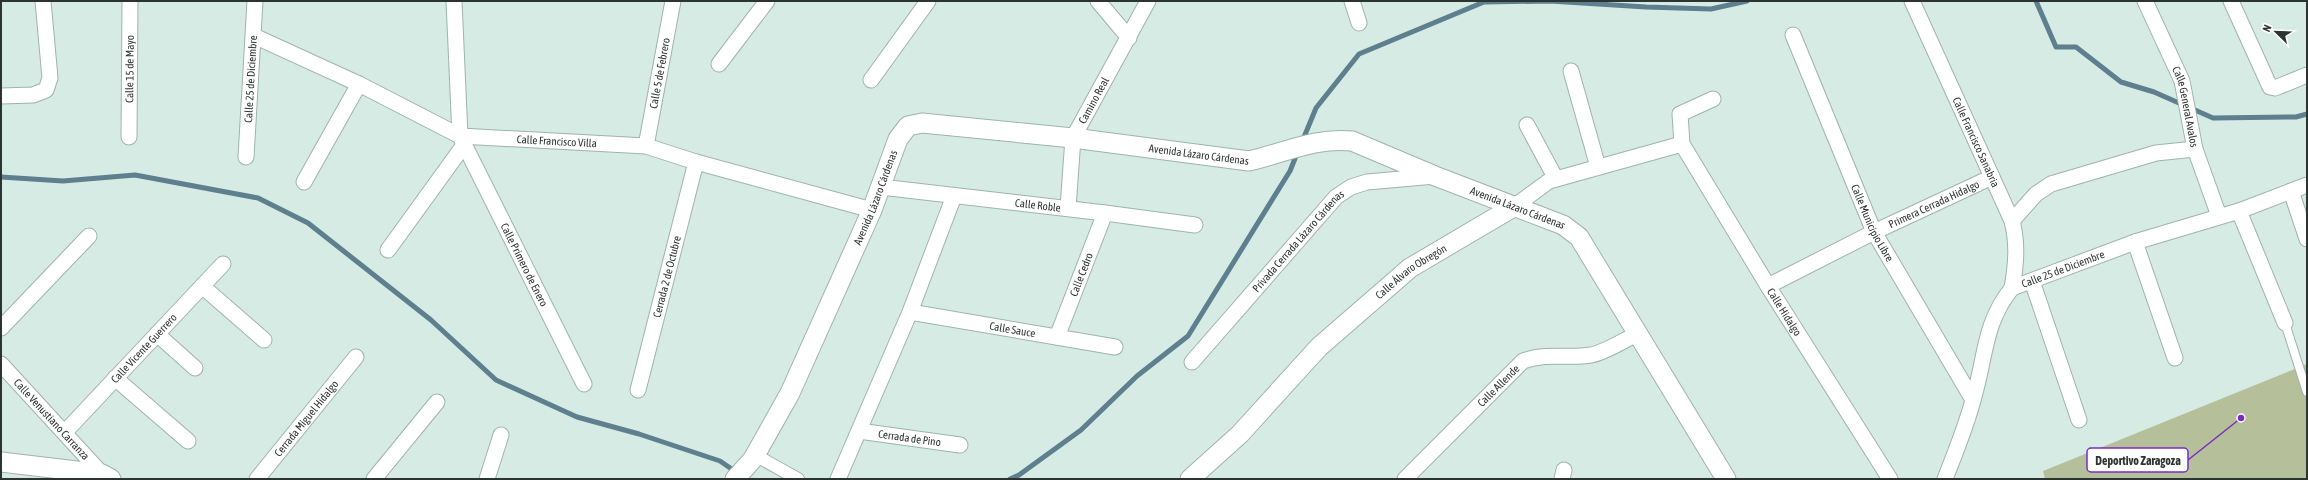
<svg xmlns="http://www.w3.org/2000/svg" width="2308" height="480" font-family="'Asap Condensed',sans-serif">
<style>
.green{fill:#b5c09a}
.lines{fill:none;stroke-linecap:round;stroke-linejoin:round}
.stream{stroke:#5d7f8e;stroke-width:5}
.service-casing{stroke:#9fb3ac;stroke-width:10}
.pedestrian-casing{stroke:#9fb3ac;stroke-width:14}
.minor-casing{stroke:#9fb3ac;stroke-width:17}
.tertiary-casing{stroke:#9fb3ac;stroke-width:21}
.service{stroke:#fff;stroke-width:8}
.pedestrian{stroke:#fff;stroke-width:12}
.minor{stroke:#fff;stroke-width:15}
.tertiary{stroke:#fff;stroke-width:19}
.labels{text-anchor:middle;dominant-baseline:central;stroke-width:4;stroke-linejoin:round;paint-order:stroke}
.street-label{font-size:11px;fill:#2c3432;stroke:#fff}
.leader{fill:none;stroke:#7b2cbf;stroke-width:1.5}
.callout-dot{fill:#7b2cbf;stroke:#fff;stroke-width:1.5}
.callout{fill:#fff;stroke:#7b2cbf;stroke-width:1.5}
.callout-label{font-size:12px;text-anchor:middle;font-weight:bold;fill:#2c3432}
</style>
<rect width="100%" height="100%" fill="#d6ebe4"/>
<path class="green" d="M2307 364V479H2045L2043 471Z"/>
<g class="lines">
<path class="stream" d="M1550 1 1646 7 1711 9 1747 1
M2036 1 2056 47H2076L2121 82 2154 92 2213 118 2296 117 2307 114
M1302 142 1316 108 1359 54 1484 2 1550 1
M1 177 63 181 135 175 258 198 308 223 431 320 496 380 577 417 639 434 720 461 736 472
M1010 479 1019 475 1081 430 1137 376 1188 336 1290 171 1298 151"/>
<defs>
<path id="service" d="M2285 323 2307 392"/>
<path id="pedestrian" d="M755 455 798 479"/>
<g id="minor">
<path id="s1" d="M454 1 460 136 584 384"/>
<path d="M1098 1 1129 38"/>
<path d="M1352 1 1359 23"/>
<path id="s2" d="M1912 1 2012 221C2018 244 2016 265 2012 288"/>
<path id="s3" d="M2145 1 2182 81 2195 149 2219 216"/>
<path d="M2231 1 2270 87 2275 88 2307 75"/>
<path id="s4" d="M1793 35 1874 232 1973 400"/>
<path id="s5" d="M254 36 359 84 460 136 646 146 696 162 872 210"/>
<path d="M719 64 767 1"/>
<path d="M1571 71 1598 167"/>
<path d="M871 80 928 1"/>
<path d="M1 96 33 95 46 90 50 78 43 1"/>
<path id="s6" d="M1713 99 1680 114 1682 144 1768 286 1890 479"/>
<path d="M1527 125 1556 179"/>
<path id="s7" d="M129 137 130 1"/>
<path id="s8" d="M646 146 673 1"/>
<path id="s9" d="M246 157 255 1"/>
<path d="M304 182 359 84"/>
<path id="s10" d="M881 187 1105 213 1195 225"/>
<path d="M2291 191 2307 239"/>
<path d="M1515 206 1549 181 1682 144"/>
<path id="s11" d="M1068 208 1073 138 1148 1"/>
<path d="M2239 211 2285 323"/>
<path d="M2012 221 2036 194 2051 184 2156 153 2195 149"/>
<path d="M2135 242 2175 358"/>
<path d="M388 250 464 145"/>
<path d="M2032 281 2079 420"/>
<path d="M202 286 264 340"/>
<path id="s12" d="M1768 286 1874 232 1992 177"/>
<path id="s13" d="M910 312 1115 347"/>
<path d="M1 328 89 236"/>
<path d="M157 334 195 368"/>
<path id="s14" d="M1057 337 1105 213"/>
<path id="s15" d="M1192 362 1336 197 1351 187 1367 182 1435 176"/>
<path id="s16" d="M1 364 102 474"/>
<path d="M115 378 188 441"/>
<path id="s17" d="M638 390 696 162"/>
<path id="s18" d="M859 431 960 445"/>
<path id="s19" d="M65 432 223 264"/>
<path id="s20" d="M257 479 356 357"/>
<path d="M374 479 437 402"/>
<path d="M487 479 501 435"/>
<path d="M838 479 910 312 954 196"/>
<path id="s21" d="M1405 479 1523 361C1549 352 1566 359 1591 355 1606 352 1624 340 1639 333"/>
<path d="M1562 479 1564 470"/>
<path id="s22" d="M1945 479C1955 453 1966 427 1973 400 1986 358 1983 324 2012 288L2135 242 2239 211 2307 185"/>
</g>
<g id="tertiary">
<path d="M1 462 102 474 111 479"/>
<path id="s23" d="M735 479 753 459 790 393 872 210 898 139 908 126 922 123 1073 138 1249 161C1284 153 1316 137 1352 141L1435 176 1563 225 1579 237 1726 479"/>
<path id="s24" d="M1190 479 1240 434 1319 347 1410 268 1515 206"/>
</g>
</defs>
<use href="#service" class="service-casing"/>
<use href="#pedestrian" class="pedestrian-casing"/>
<use href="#minor" class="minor-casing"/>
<use href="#tertiary" class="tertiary-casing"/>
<use href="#service" class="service"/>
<use href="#pedestrian" class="pedestrian"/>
<use href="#minor" class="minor"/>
<use href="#tertiary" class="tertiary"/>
</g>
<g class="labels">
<g class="street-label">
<text stroke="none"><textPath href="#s7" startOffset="68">Calle 15 de Mayo</textPath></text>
<text stroke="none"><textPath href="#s8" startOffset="74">Calle 5 de Febrero</textPath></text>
<text stroke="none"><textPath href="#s9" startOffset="78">Calle 25 de Diciembre</textPath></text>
<text stroke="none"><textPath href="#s11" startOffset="113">Camino Real</textPath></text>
<text stroke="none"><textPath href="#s3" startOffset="114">Calle General Avalos</textPath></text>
<text stroke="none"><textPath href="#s5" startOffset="326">Calle Francisco Villa</textPath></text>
<text stroke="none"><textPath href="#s2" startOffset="155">Calle Francisco Sanabria</textPath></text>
<text stroke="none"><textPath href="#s23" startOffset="688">Avenida Lázaro Cárdenas</textPath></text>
<text stroke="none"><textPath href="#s23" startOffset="316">Avenida Lázaro Cárdenas</textPath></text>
<text stroke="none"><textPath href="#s12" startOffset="185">Primera Cerrada Hidalgo</textPath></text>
<text stroke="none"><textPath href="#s10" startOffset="158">Calle Roble</textPath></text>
<text stroke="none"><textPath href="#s23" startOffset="1023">Avenida Lázaro Cárdenas</textPath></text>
<text stroke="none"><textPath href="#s4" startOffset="204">Calle Municipio Libre</textPath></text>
<text stroke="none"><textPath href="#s15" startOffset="161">Privada Cerrada Lázaro Cárdenas</textPath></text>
<text stroke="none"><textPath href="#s1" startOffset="279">Calle Primero de Enero</textPath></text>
<text stroke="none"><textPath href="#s22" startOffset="258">Calle 25 de Diciembre</textPath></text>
<text stroke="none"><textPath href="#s24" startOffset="304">Calle Álvaro Obregón</textPath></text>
<text stroke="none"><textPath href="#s14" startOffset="67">Calle Cedro</textPath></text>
<text stroke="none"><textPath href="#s17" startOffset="117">Cerrada 2 de Octubre</textPath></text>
<text stroke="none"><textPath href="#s6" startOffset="263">Calle Hidalgo</textPath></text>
<text stroke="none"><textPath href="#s13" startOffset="104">Calle Sauce</textPath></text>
<text stroke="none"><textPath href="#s19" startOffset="115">Calle Vicente Guerrero</textPath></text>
<text stroke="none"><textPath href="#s21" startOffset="132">Calle Allende</textPath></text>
<text stroke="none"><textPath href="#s20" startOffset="78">Cerrada Miguel Hidalgo</textPath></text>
<text stroke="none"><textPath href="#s16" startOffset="75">Calle Venustiano Carranza</textPath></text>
<text stroke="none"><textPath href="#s18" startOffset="51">Cerrada de Pino</textPath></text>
</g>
</g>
<path class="leader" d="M2241 418L2188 460"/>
<circle class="callout-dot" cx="2241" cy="418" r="4"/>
<rect class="callout" x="2087" y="448" width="101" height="24" rx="4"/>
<g class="callout-label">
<text x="2138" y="465">Deportivo Zaragoza</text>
</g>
<rect width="2308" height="480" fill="none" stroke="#2c3432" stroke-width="4"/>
<g transform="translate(2276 32) rotate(293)" stroke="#ffffff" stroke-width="3" paint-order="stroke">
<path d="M0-3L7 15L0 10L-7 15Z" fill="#2c3432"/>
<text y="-6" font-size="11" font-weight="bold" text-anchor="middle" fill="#2c3432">N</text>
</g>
</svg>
